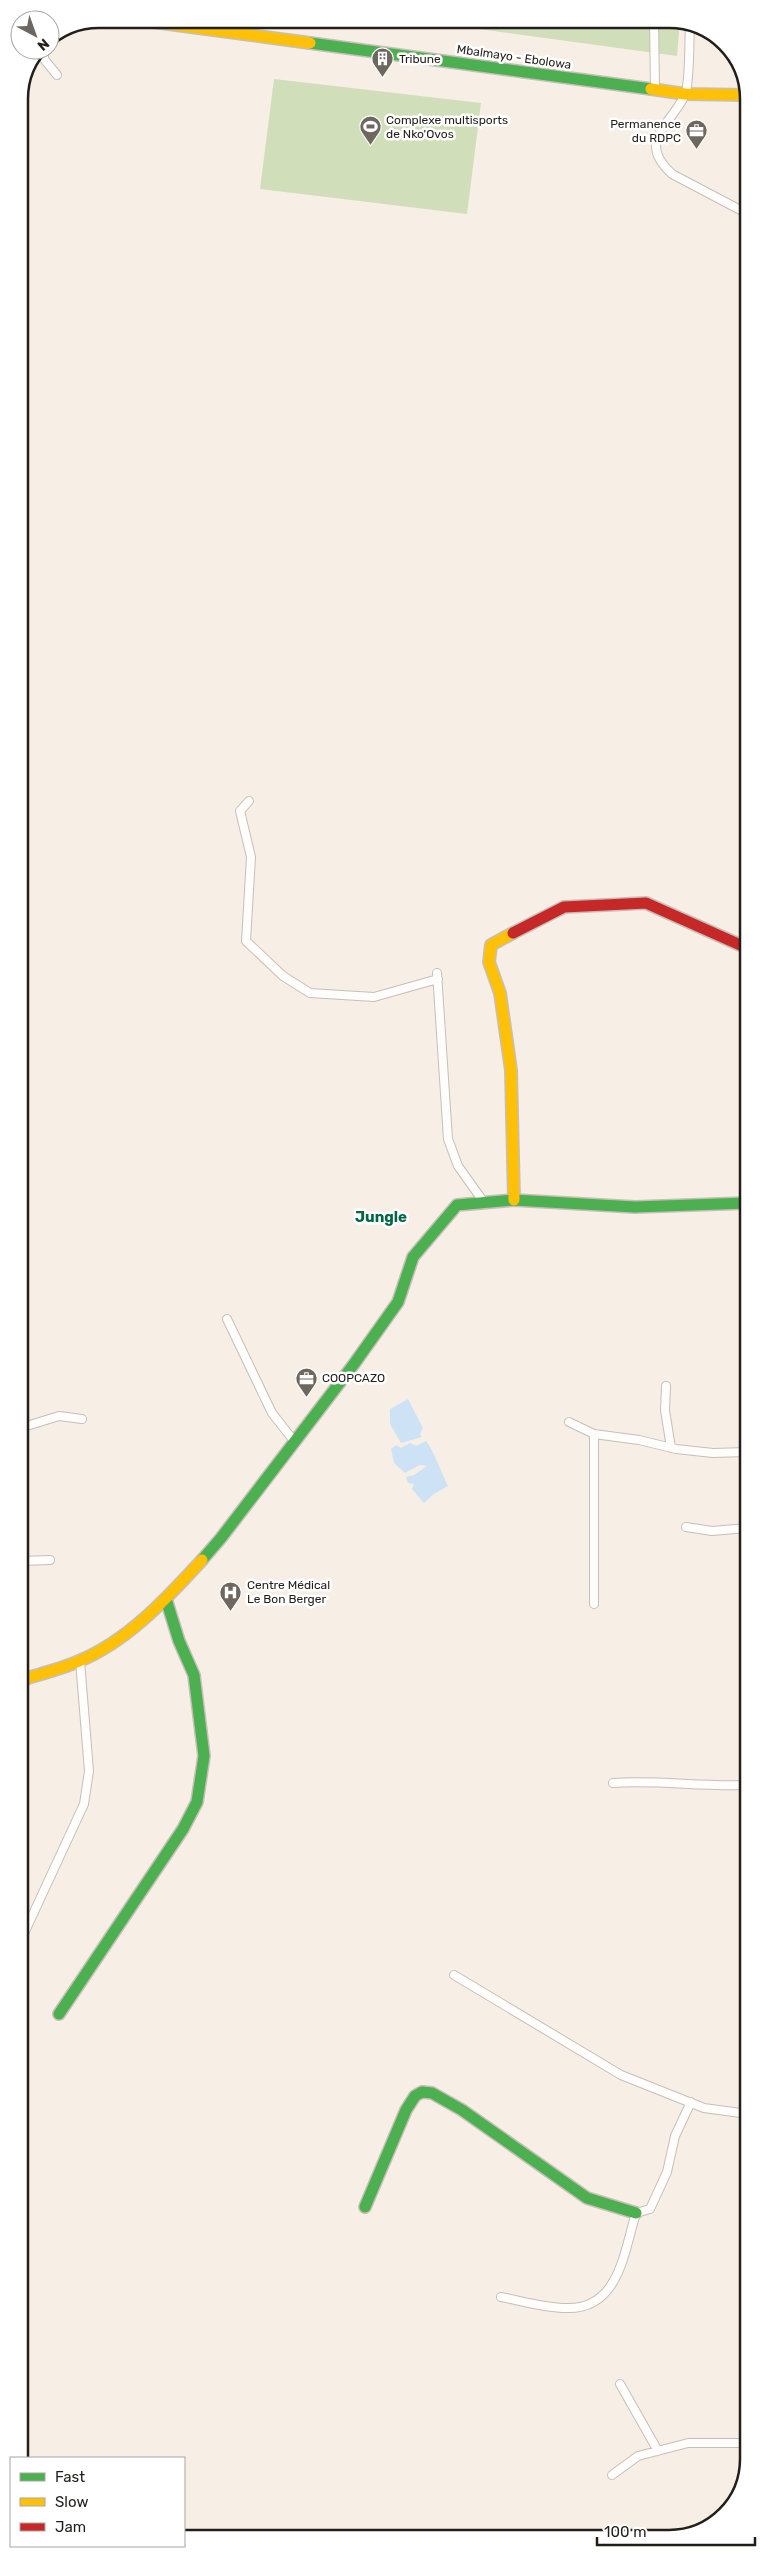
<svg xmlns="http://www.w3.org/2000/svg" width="767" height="2557" font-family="Rubik,sans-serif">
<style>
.green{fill:#d0deb9}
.water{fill:#cde3f5}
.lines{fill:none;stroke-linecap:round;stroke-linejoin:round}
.street-casing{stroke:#c5bfb8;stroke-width:10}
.fast-casing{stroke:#c5bfb8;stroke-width:14}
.slow-casing{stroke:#c5bfb8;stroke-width:14}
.jam-casing{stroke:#c5bfb8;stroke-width:14}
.street{stroke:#fefdfb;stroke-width:8}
.fast{stroke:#4caf50;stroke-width:11}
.slow{stroke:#ffc107;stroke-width:11}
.jam{stroke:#c62828;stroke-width:11}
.labels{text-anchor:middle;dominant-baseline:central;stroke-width:5;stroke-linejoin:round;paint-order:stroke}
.street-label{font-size:12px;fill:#221e18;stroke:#fff}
.poi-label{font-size:12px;fill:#221e18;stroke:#fff;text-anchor:start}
.quarter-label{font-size:15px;font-weight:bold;fill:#006643;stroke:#fff}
.rim{fill:none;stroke:#221e18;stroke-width:2.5}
</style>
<rect width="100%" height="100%" fill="#f7efe6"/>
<path class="green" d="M436 19H674L680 21 677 56 435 23Z
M274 79 481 103 467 214 260 189Z"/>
<path class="water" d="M408 1399 423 1428 420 1434 422 1437 401 1443 390 1424V1409Z
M426 1441C433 1449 442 1474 448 1486L434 1494 424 1503C423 1502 413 1490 412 1489L414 1484 408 1483 406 1477 414 1475 427 1466 420 1465 405 1473 394 1463 391 1449 396 1445 401 1448 410 1443 416 1446Z"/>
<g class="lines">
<defs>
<path id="street" d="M654 19 655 90
M690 25C689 40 690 84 685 95 670 126 636 141 672 174L746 213
M44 50V59L57 75
M249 801 240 811 251 857 246 941 283 976 310 993 374 997 438 979
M437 973 448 1139 458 1166 483 1201
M227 1319 272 1413 294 1441
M666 1386 665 1410 671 1448
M569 1422 594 1434 639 1440 676 1449 713 1453 747 1452
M20 1428 59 1416 82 1419
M594 1434V1604
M686 1527 712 1531 747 1528
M20 1561 50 1560
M613 1783C658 1780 702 1787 747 1785
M21 1940 84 1804 89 1771 80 1661
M454 1975 621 2075 704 2108 748 2114
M501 2297C522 2301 545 2308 566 2308 619 2310 624 2252 636 2213L650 2209 667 2172 675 2136 691 2102
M620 2384 658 2451
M612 2475 638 2456 688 2443H748"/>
<path id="fast" d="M310 43 651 89
M202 1560 221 1538 354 1364 398 1302 413 1257 457 1205 514 1200 635 1207 747 1203
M59 2014 183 1829 197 1802 204 1756 194 1675 179 1641 166 1599
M365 2207 406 2110 415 2096 422 2092 432 2093 462 2110 587 2198 636 2213"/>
<path id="slow" d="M131 19 310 43
M651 89 685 94 746 95
M513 933 491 945 489 962 500 993 511 1070 514 1200
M21 1680C40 1674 61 1669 79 1661 128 1641 167 1598 202 1560"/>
<path id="jam" d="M513 933 564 907 646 903 747 948"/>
</defs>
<use href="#street" class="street-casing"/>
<use href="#fast" class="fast-casing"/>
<use href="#slow" class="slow-casing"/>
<use href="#jam" class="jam-casing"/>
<use href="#street" class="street"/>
<use href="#fast" class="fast"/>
<use href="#slow" class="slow"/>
<use href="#jam" class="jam"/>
</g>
<defs>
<symbol id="building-pin" viewBox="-11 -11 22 30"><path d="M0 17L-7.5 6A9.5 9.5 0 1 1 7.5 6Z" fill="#6d6760" stroke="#fff"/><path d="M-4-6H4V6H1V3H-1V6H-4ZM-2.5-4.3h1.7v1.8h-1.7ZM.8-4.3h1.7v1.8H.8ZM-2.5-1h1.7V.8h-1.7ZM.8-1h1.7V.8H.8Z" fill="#fff"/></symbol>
<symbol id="stadium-pin" viewBox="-11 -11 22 30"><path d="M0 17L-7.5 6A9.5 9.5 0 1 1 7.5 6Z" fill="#6d6760" stroke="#fff"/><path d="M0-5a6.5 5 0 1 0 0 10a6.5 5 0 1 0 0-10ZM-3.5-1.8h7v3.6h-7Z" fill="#fff"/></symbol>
<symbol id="office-pin" viewBox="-11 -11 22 30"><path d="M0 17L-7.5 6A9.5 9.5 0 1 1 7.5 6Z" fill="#6d6760" stroke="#fff"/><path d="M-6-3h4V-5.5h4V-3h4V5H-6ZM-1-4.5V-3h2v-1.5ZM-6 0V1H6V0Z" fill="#fff"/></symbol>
<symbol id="hospital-pin" viewBox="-11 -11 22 30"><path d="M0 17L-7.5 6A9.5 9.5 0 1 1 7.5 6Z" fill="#6d6760" stroke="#fff"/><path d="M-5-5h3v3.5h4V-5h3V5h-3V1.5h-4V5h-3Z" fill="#fff"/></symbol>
</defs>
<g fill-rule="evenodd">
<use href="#building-pin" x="370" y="46" width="25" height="34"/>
<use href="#stadium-pin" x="358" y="114" width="25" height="34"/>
<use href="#office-pin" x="684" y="118" width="25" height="34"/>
<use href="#office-pin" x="294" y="1366" width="25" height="34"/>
<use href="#hospital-pin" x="218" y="1580" width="25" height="34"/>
</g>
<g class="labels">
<g class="street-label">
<text transform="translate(514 57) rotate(8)">Mbalmayo - Ebolowa</text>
</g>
<g class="poi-label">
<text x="399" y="59">Tribune</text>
<text x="386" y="120">Complexe multisports<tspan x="386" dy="14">de Nko'Ovos</tspan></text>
<text x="681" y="124" text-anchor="end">Permanence<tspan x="681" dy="14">du RDPC</tspan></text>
<text x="322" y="1378">COOPCAZO</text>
<text x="247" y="1585">Centre Médical<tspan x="247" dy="14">Le Bon Berger</tspan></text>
</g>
<g class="quarter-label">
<text x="381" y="1217">Jungle</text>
</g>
</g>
<path d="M0 0H767V2557H0ZM99 28H669A71 71 0 0 1 740 99V2459A71 71 0 0 1 669 2530H99A71 71 0 0 1 28 2459V99A71 71 0 0 1 99 28Z" fill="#fff" fill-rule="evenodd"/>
<path class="rim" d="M99 28H669A71 71 0 0 1 740 99V2459A71 71 0 0 1 669 2530H99A71 71 0 0 1 28 2459V99A71 71 0 0 1 99 28Z"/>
<rect x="10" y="2457" width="175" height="90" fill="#ffffff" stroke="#a7a5a3"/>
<rect x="20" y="2473" width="25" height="8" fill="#4caf50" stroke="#a7a5a3"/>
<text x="55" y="2482" font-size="15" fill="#221e18">Fast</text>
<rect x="20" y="2498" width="25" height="8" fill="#ffc107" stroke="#a7a5a3"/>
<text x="55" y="2507" font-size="15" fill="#221e18">Slow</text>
<rect x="20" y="2523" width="25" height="8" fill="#c62828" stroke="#a7a5a3"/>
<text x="55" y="2532" font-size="15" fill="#221e18">Jam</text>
<g transform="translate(35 35) rotate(139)"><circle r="24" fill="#ffffff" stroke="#a7a5a3"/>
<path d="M0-4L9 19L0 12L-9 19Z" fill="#6d6760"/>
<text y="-8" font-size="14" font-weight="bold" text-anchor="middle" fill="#221e18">N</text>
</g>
<path d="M597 2537v8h158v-8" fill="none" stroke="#221e18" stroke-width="2.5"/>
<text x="604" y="2537" font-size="15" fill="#221e18" stroke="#ffffff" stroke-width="4" paint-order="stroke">100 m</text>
</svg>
